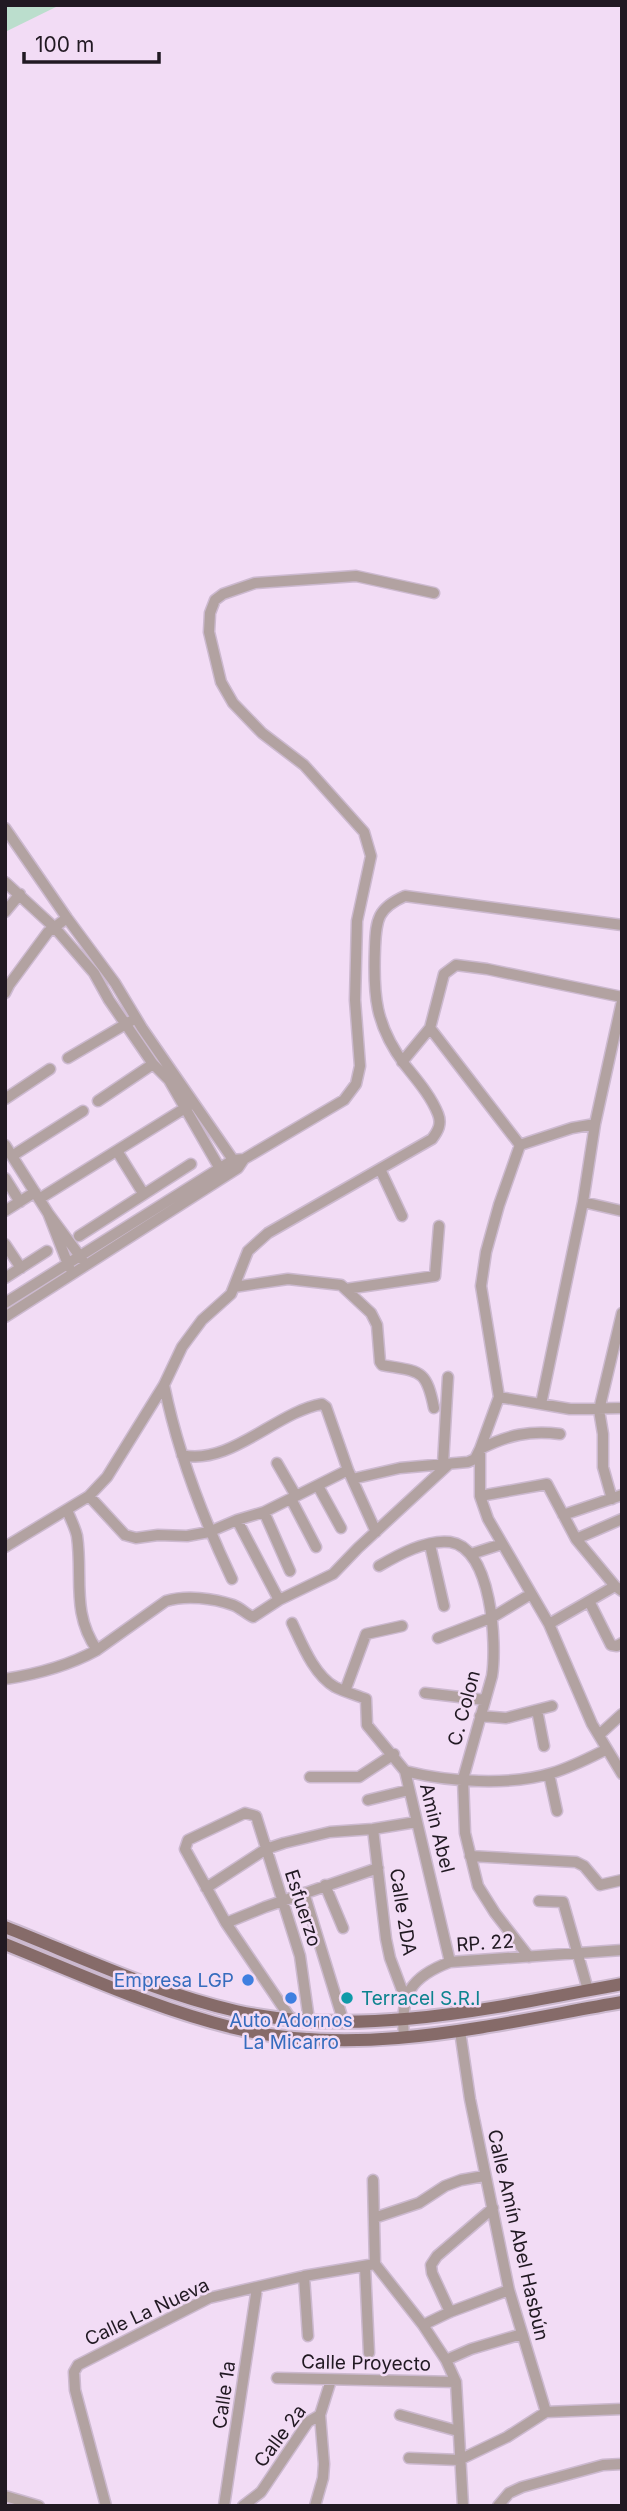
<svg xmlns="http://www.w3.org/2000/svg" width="627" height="2511" font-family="Inter,sans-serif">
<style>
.green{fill:#bbdecd}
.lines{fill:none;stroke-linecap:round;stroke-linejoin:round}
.minor-casing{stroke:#ccb9cf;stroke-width:13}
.major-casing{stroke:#ccb9cf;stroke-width:16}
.minor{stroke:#b2a2a1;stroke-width:10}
.major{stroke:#866b69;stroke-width:12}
.shop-dot{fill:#3f7fe0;stroke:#f2dcf5;stroke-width:2.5}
.culture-dot{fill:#0f9aa8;stroke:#f2dcf5;stroke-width:2.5}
.labels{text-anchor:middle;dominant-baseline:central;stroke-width:5;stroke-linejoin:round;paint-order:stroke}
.street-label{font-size:19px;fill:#211922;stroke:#f2dcf5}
.shop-label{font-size:19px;fill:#366cbe;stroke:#f2dcf5;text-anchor:end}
.culture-label{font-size:19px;fill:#0d838f;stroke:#f2dcf5;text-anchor:start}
</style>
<rect width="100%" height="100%" fill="#f2dcf5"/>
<path class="green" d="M5 5H60L5 32Z"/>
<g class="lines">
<defs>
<path id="minor" d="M5 828 67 918 115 983 142 1028 236 1164
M5 882 55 928 94 973 109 1000 153 1064 169 1080 223 1174
M5 912 20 894
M5 993 9 985 48 932 67 918
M430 1028 444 974 456 965 487 969 622 997
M68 1058 131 1021
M402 1062 430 1028 520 1145
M5 1099 50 1069
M98 1101 153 1064
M5 1145 48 1213
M520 1145 499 1205 486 1252 481 1286 499 1397 480 1449V1496L488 1519 549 1624 592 1724 622 1774
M520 1145 572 1128 595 1124
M117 1151 143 1193
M12 1156 83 1111
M244 1159 344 1100 356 1084 360 1066 355 1000 357 921 371 856 364 832 304 765 262 733 233 703 221 682 209 632 210 613 215 600 223 594 255 583 356 576 434 593
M380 1169 402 1216
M5 1178 20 1202
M39 1199 190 1105
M583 1202 622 1211
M5 1211 35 1192
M79 1236 191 1164
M5 1244 21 1268
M69 1267 48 1213 82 1259
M5 1278 47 1251
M234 1287 288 1279 341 1285 371 1313 377 1325 380 1362 382 1365C420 1372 426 1368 434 1408
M346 1289 435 1276 439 1226
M5 1303 233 1160 244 1159 238 1168 5 1317
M164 1385C178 1454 202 1516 232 1579
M499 1397 570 1409 622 1408
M541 1404 583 1202 595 1124 622 1001
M182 1455C230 1466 276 1412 322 1404L326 1407 348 1470 376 1532
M277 1463 296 1496
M443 1464 448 1377
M352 1479 400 1468 468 1462 475 1459 480 1449C508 1435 530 1430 560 1434
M318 1486 341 1528
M89 1496 125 1535 136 1538 158 1535 187 1536 209 1532 237 1520 264 1512 348 1470
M480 1496 547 1484 576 1539 615 1586 622 1591
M291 1499 316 1547
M612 1499 603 1467V1434L599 1410 622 1313
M67 1510C70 1518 75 1527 77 1536 83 1577 71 1613 97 1650L166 1601C186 1595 213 1598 233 1605 241 1608 246 1614 253 1617L279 1600 237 1520
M264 1512 290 1571
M563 1515 622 1495
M576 1539 622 1519
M430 1545 444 1606
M5 1547 89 1496 107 1477 164 1385 182 1347 202 1320 231 1294 248 1251 268 1233 432 1139C438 1131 442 1124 438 1114 431 1096 417 1080 405 1065 375 1025 373 995 375 947 376 919 378 908 405 896L622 925
M471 1554 502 1544
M379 1566C398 1555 427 1539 450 1542 492 1548 497 1644 492 1676L463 1779 465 1833 478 1886 495 1913 529 1957
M279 1600 333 1574 358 1548 449 1464
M589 1601 611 1645 617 1646 622 1643
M292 1623C302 1644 314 1675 335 1687 345 1692 356 1695 366 1699L367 1725 405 1771 450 1962
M549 1624 615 1586
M438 1638 493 1617 531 1594
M5 1679C38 1674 68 1666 97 1650
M345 1691 366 1634 402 1626
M425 1693 485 1700
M537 1710 544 1746
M480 1716 506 1718 552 1706
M599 1735 622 1714
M405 1771C448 1782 510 1786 552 1773 572 1767 589 1758 607 1749
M549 1774 557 1811
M310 1777H359L394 1754
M368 1800 409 1790
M373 1829 386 1939 390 1958 405 1998
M470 1856 576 1862 584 1866 600 1885 622 1880
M325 1885 343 1928
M206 1888 266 1849 284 1843 330 1832 373 1829 416 1822
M304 1893 343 2020
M539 1901 563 1902 588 1990
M226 1923 265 1907 378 1868
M291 2019 226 1923 185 1849 188 1840 245 1813 256 1816 300 1956 309 2020
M460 2031 470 2099 509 2290 546 2412 622 2409
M404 2037C400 1995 410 1977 450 1962L622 1950
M373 2180 375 2264 423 2325 446 2360 456 2382 463 2506
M374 2218 419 2203 445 2186 461 2180 484 2176
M365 2267 369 2353
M304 2276 308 2336
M450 2312 432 2273 431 2265 437 2256 493 2208
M423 2325 450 2312 509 2290
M446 2360 471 2349 522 2334
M277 2378 456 2382
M400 2415 458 2431
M409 2458 459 2460 507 2437 546 2412
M5 2496 39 2506
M106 2506 75 2390 74 2372 78 2365 209 2298 304 2276 375 2264
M224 2506 257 2288
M243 2506 261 2492 308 2422 320 2415 331 2380
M315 2506 323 2478 324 2464 320 2415
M498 2506 509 2493 522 2487 603 2465 622 2464"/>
<path id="major" d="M5 1927C81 1957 157 1993 236 2011 362 2039 497 2007 622 1984
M5 1944C80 1974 155 2009 234 2028 362 2059 495 2024 622 2002"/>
</defs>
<use href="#minor" class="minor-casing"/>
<use href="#major" class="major-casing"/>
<use href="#minor" class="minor"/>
<use href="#major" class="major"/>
</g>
<g class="shop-dot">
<circle cx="248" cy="1980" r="7"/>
<circle cx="291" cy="1998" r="7"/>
</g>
<circle class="culture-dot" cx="347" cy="1998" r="7"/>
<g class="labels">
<g class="street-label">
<text transform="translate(464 1708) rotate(-75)">C. Colon</text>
<text transform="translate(437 1828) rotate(76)">Amin Abel</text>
<text transform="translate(303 1908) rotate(72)">Esfuerzo</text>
<text transform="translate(403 1912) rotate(81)">Calle 2DA</text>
<text transform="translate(485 1943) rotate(-4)">RP. 22</text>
<text transform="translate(518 2235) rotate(77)">Calle Amín Abel Hasbún</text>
<text transform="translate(147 2312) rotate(-25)">Calle La Nueva</text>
<text transform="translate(366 2363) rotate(1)">Calle Proyecto</text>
<text transform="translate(224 2395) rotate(-82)">Calle 1a</text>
<text transform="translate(280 2436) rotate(-53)">Calle 2a</text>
</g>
<g class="shop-label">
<text x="234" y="1980">Empresa LGP</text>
<text x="291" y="2020" text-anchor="middle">Auto Adornos<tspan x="291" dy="22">La Micarro</tspan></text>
</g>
<g class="culture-label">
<text x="361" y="1998">Terracel S.R.I</text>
</g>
</g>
<rect width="627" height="2511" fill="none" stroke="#211922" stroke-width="14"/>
<path d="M24 52v10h135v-10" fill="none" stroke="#211922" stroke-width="3.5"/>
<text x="35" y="52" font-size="21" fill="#211922" stroke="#f2dcf5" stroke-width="5" paint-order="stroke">100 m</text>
</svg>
